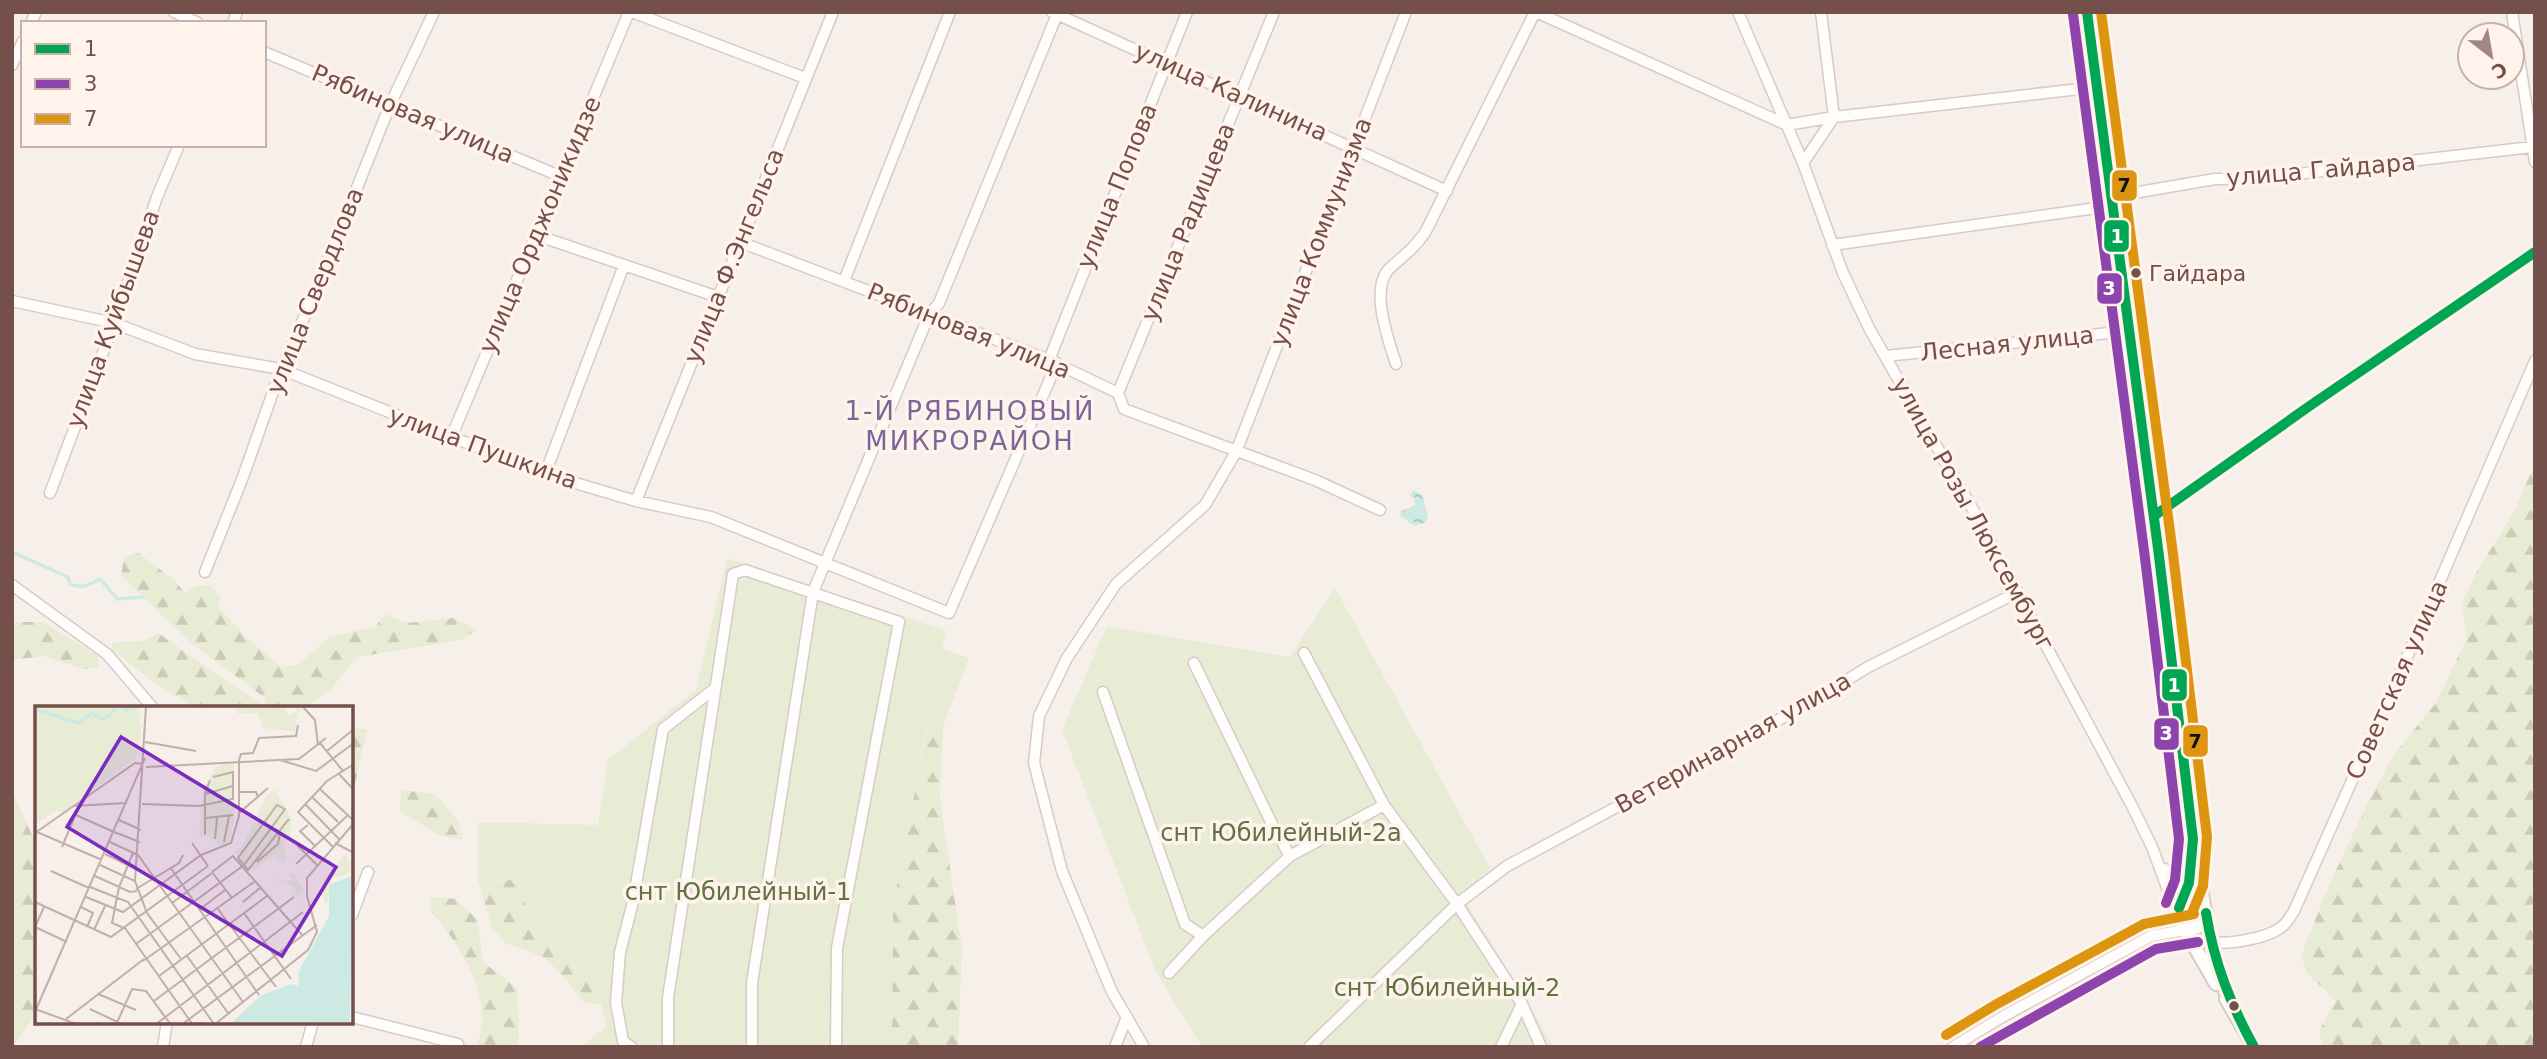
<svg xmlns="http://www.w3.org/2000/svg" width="2547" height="1059" font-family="'DejaVu Sans',sans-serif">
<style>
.green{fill:#e9ecd5}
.forest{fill:url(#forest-firs)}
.water{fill:url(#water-ripples)}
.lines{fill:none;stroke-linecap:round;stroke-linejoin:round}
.stream{stroke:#cce9e4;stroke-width:3.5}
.minor-casing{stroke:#d6cbc7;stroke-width:13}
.tertiary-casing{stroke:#d6cbc7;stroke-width:16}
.minor{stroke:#fefdfc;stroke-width:10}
.tertiary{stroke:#fefdfc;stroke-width:12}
.bus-1-casing{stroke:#fff3ec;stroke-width:16}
.bus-2-casing{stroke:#fff3ec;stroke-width:16}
.bus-3-casing{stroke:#fff3ec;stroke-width:16}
.bus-1{stroke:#00a651;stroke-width:10}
.bus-2{stroke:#8e44ad;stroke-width:10}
.bus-3{stroke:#dd950f;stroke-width:10}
.bus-dot{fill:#754f4a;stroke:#fff3ec;stroke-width:2.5}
.labels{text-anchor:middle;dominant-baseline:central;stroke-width:7;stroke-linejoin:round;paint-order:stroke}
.bus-label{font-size:22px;fill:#754f4a;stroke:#fff3ec;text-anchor:start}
.street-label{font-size:24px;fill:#754f4a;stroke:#fff3ec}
.park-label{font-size:24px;fill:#5d7540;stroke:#fff3ec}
.neighbourhood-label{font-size:26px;letter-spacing:2px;fill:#7b6699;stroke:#fff3ec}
.inset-river{fill:none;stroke:#cce9e4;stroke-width:3.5}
.inset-road{fill:none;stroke:#c3afaa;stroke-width:2}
.view{fill:#7b2cbf;fill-opacity:0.15;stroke:#7b2cbf;stroke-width:3.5}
.inset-edge{fill:none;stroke:#754f4a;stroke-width:3.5}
.line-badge{stroke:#fff3ec;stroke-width:2.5}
.badge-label{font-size:19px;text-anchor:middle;font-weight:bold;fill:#fff}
.pale-badge-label{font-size:19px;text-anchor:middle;font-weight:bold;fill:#111}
</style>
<defs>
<pattern id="forest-firs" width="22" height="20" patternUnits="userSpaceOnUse" patternTransform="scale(1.75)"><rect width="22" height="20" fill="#e9ecd5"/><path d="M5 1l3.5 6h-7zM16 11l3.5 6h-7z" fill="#cbccb8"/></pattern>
<pattern id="water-ripples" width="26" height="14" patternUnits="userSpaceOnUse" patternTransform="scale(1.75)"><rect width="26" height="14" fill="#cce9e4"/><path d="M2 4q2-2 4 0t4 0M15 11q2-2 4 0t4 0" fill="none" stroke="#aabfbb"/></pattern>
</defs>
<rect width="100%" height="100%" fill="#f7efea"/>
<path class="green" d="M727 558 947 631 942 649 969 658 943 727 927 724 893 906 892 1047H581L607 1026 601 1004 602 984 589 962 535 935 517 880 478 881V822L598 825 608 760 696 690Z
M1335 588 1490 868 1462 895 1554 1047H1202L1156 972 1062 730 1107 626 1290 657Z"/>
<path class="forest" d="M2535 463V1047H2323L2319 1031 2336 1001 2307 973 2301 956 2329 885 2370 798 2395 753 2436 703 2467 638 2462 603 2476 573 2514 512Z
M137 552 174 580 186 594 195 586 211 585 221 599 218 607 247 638 281 667 297 665 330 637 375 627 385 614 407 623 452 618 478 629 461 640 357 657 332 688 306 707H192L183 700 159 686 111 649 113 643 144 641 158 633 265 707V698L191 643 121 576 124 558Z
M12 622H43L98 656V667L83 669 44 656 12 660Z
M928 723 943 727 940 800 962 949 958 1047H892L893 906Z
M352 729H367L352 798Z
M12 790 37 846 35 929 37 994 31 1021 13 1047Z
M401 790 434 794 458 820 463 840 438 835 400 811Z
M517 880 535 935 589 962 602 984 601 1004 584 1003 567 980 544 957 505 943 492 927 478 881Z
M431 897 456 899 478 920 483 962 518 989 519 1037 516 1047H476C497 999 460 945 430 910Z"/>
<path class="water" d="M1413 490 1422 495 1428 516 1426 522 1414 526 1400 515 1402 511 1415 505V500L1410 495Z"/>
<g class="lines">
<path class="stream" d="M12 552 68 577 70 584C82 589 89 585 100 579L117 599 143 597"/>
<defs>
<path id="minor" d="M174 12 198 23
M632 12 805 78
M1052 12 1447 191
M1536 12 1787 125 1834 117 2097 87
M1738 12 1803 163 1843 273 1870 330 1976 515 2132 806 2152 847 2179 920
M2512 12 2535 162
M31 23 36 12
M233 23 237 12
M264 52 562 177
M12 65 23 41
M1803 163 1834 117 1821 12
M2110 197 2215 179H2254L2532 147
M536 235 718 297
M740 242 1049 360 1118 393 1124 409 1315 480 1380 510
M1832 245 2111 206
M844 281 950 12
M12 301 114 323 195 354 281 369 545 474 636 501 711 517 949 613 1057 363
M1885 356 2129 331
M1049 360 1187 12
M1396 364C1389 341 1368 287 1391 267 1404 256 1417 245 1426 231L1535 12
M1118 393 1274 12
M451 438 629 12
M545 474 624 265
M50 493 114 323 157 197 179 145
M636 501 833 12
M2154 516 2311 405 2535 252
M205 572 243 477 281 369 315 293 390 105 434 12
M12 585 107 654 152 707
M1304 653 1384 805 1457 904 1522 1004 1541 1047
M1194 663 1272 824 1290 856
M1103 692 1185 924 1203 936
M2165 869 2177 885 2195 900
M352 915 368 872
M2210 941C2225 946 2267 938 2280 928 2287 924 2290 917 2294 911L2410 650 2535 361
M1169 973 1203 936 1290 856 1384 805
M352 1017 458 1044
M163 1047 167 1022
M306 1047 313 1022
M631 1047 623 1041 616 1003 620 952 633 902 663 729 714 689
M668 1047V998L733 574 745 570 899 622 837 948 836 1047
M752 1047V983L813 592 929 315 939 303 1058 12
M1115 1047 1127 1017
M1144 1047 1112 992 1062 871 1034 763 1039 716 1067 658 1116 584 1205 505 1236 452 1406 12
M1309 1047 1457 904 1507 866 1845 684 1847 680 1868 667 2016 593
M1501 1047 1522 1004
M1953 1047 2002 1017 2151 936 2196 928"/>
<path id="tertiary" d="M2087 12 2159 556 2193 839 2212 954 2230 1005
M2178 914a14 14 0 1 1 28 0a14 14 0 1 1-28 0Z
M2180 907 2189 883 2192 861
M2179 920 2216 984
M2226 999 2254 1047"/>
</defs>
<use href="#minor" class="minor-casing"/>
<use href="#tertiary" class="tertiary-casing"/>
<use href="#minor" class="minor"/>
<use href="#tertiary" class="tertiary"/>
<defs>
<path id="bus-1" d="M2087 12 2159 556 2193 839 2189 883 2179 908
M2154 516 2311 405 2535 252
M2206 913C2214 962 2230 1003 2254 1047"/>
<path id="bus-2" d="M2073 14 2145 558 2179 839 2175 880 2166 903
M1980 1047 2156 949 2198 942"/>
<path id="bus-3" d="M2101 12 2173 554 2207 837 2203 886 2192 913
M1946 1035 1995 1005 2144 924 2194 914"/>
</defs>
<use href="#bus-1" class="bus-1-casing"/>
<use href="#bus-2" class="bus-2-casing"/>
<use href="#bus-3" class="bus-3-casing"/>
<use href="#bus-1" class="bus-1"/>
<use href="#bus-2" class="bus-2"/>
<use href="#bus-3" class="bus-3"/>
</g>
<g class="bus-dot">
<circle cx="2136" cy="273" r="6"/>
<circle cx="2234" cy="1006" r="6"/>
</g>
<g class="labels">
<g class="bus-label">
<text x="2149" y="273">Гайдара</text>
</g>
<g class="street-label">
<text transform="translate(1231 92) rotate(24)">улица Калинина</text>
<text transform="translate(413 114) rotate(23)">Рябиновая улица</text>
<text transform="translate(2321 170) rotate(-5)">улица Гайдара</text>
<text transform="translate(1117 186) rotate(-68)">улица Попова</text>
<text transform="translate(1188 222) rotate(-68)">улица Радищева</text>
<text transform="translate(540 225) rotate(-67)">улица Орджоникидзе</text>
<text transform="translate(1321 232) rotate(-69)">улица Коммунизма</text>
<text transform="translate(734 256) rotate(-68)">улица Ф.Энгельса</text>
<text transform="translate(315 291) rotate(-68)">улица Свердлова</text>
<text transform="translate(113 319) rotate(-70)">улица Куйбышева</text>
<text transform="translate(969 331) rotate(22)">Рябиновая улица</text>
<text transform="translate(2007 344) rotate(-6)">Лесная улица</text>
<text transform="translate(483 448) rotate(20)">улица Пушкина</text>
<text transform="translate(1973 514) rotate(61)">улица Розы Люксембург</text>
<text transform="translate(2397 680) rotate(-66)">Советская улица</text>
<text transform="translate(1733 743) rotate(-29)">Ветеринарная улица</text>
</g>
<g class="park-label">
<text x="1281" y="833">снт Юбилейный-2а</text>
<text x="738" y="892">снт Юбилейный-1</text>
<text x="1447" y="988">снт Юбилейный-2</text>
</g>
<g class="neighbourhood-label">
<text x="970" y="411">1-Й РЯБИНОВЫЙ<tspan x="970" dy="30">МИКРОРАЙОН</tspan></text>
</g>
</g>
<g transform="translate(35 706)">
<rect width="318" height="318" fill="#f7efea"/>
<path d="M199 55V109L195 135 186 141 172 129 164 133 166 101 169 81 181 61ZM240 84 257 113 255 132 247 137 252 151 249 156 239 150 214 166 199 145 206 142Z" fill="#e9ecd5"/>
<path d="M0 0H104L106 31 101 52 28 106 20 105 0 119ZM199 0H248L254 9 262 5 260 0 267 5 262 7 260 25H253L228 22 223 7 203 8ZM239 83 234 102 206 142 232 89ZM311 147 313 155 318 154V166L297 173 292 198 289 197 287 177ZM258 165 271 190 264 186 265 197 258 180 239 173 259 175 253 170Z" fill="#e9ecd5"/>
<path d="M318 169 315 316 194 319 225 290 256 278 263 280 264 265 294 210V179Z" fill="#cce9e4"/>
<path class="inset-river" d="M86 0 91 4 106 0M0 3 44 17 57 7 67 13 73 11 83 0"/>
<path class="inset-road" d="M111 0 100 175 112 207 146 253M267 0 280 14 283 39M110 36 161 45M285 37 308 65M292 45 319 23M204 54 206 48 218 47 224 32 261 30 263 19M245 54 281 65 319 37M111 61 264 53 291 32M303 67 319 84M285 83 319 115M204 86H221L223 91M170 88 198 80M277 91 303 116M107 98 164 100 198 93V66L178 71M270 98 304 133M38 100 92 97M204 107 233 82M41 109 79 126M171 112 198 109M84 114 106 124M273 119 265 125 281 141M2 126 67 154M79 126 105 136M0 127 100 57 108 58M170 129V88L175 74M180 133 182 112M75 136 103 149 208 296M189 136 194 110M157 137 173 160M300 137 319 147M262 139 282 159M27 141 44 100M298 141 263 106 292 75 319 58M70 148 101 163M222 156 243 138 245 127M261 158 312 110M65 159 100 175M135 161 224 289M16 165 54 182M177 166 198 150 268 230M177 166 197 192M60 170 95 186 102 185M55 181 93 196 179 318M101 183 144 157 148 149M51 191 88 206 166 149 196 137 204 110V54M0 196 76 231 173 160M208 196 225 182M137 197 177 167M9 201 0 221 32 236M46 201 58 207 52 221M183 203 241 281M164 204 190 184M209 207 256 273M89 222 77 217 84 181 98 147M90 222 158 319M59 224 70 200M101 238 209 159 250 103 242 99 203 152 209 159 213 164 254 113M152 250 193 307M108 255 219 176M124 270 232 190M63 288 101 304M119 295 259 191M0 303 44 319M55 303 89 319M0 306 110 52M31 313 109 253M81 319 97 283 111 285 136 319M120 319 268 206M146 319 282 219M179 319 273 244 282 226 272 190V172L319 117"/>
<path class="view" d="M86 31 301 161 247 250 32 121Z"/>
<rect width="318" height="318" class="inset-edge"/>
</g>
<g class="line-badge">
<rect x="2111" y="169" width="27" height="33" rx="7" fill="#dd950f"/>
<rect x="2103" y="219" width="27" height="34" rx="7" fill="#00a651"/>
<rect x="2096" y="272" width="27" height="33" rx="7" fill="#8e44ad"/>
<rect x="2161" y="668" width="27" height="34" rx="7" fill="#00a651"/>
<rect x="2153" y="717" width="27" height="34" rx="7" fill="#8e44ad"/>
<rect x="2182" y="724" width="27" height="34" rx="7" fill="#dd950f"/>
</g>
<g class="badge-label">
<text x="2117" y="243">1</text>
<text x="2109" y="295">3</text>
<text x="2174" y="692">1</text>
<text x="2166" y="740">3</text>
</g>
<g class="pale-badge-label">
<text x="2124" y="192">7</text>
<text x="2195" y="748">7</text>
</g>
<rect width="2547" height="1059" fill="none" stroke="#754f4a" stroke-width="28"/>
<rect x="21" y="21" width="245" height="126" fill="#fff3ec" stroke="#c8b1ab" stroke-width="2"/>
<rect x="35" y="44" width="35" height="10" fill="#00a651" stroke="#c8b1ab" stroke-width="2"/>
<text x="84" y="56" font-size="21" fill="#754f4a">1</text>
<rect x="35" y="79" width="35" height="10" fill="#8e44ad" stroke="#c8b1ab" stroke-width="2"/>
<text x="84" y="91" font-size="21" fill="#754f4a">3</text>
<rect x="35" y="114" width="35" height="10" fill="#dd950f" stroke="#c8b1ab" stroke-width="2"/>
<text x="84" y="126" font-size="21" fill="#754f4a">7</text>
<g transform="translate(2491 56) rotate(149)"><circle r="33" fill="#fff3ec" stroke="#c8b1ab" stroke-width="2"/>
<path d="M0-5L12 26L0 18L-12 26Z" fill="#a28782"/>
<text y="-10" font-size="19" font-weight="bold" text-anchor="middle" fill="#754f4a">С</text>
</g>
</svg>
